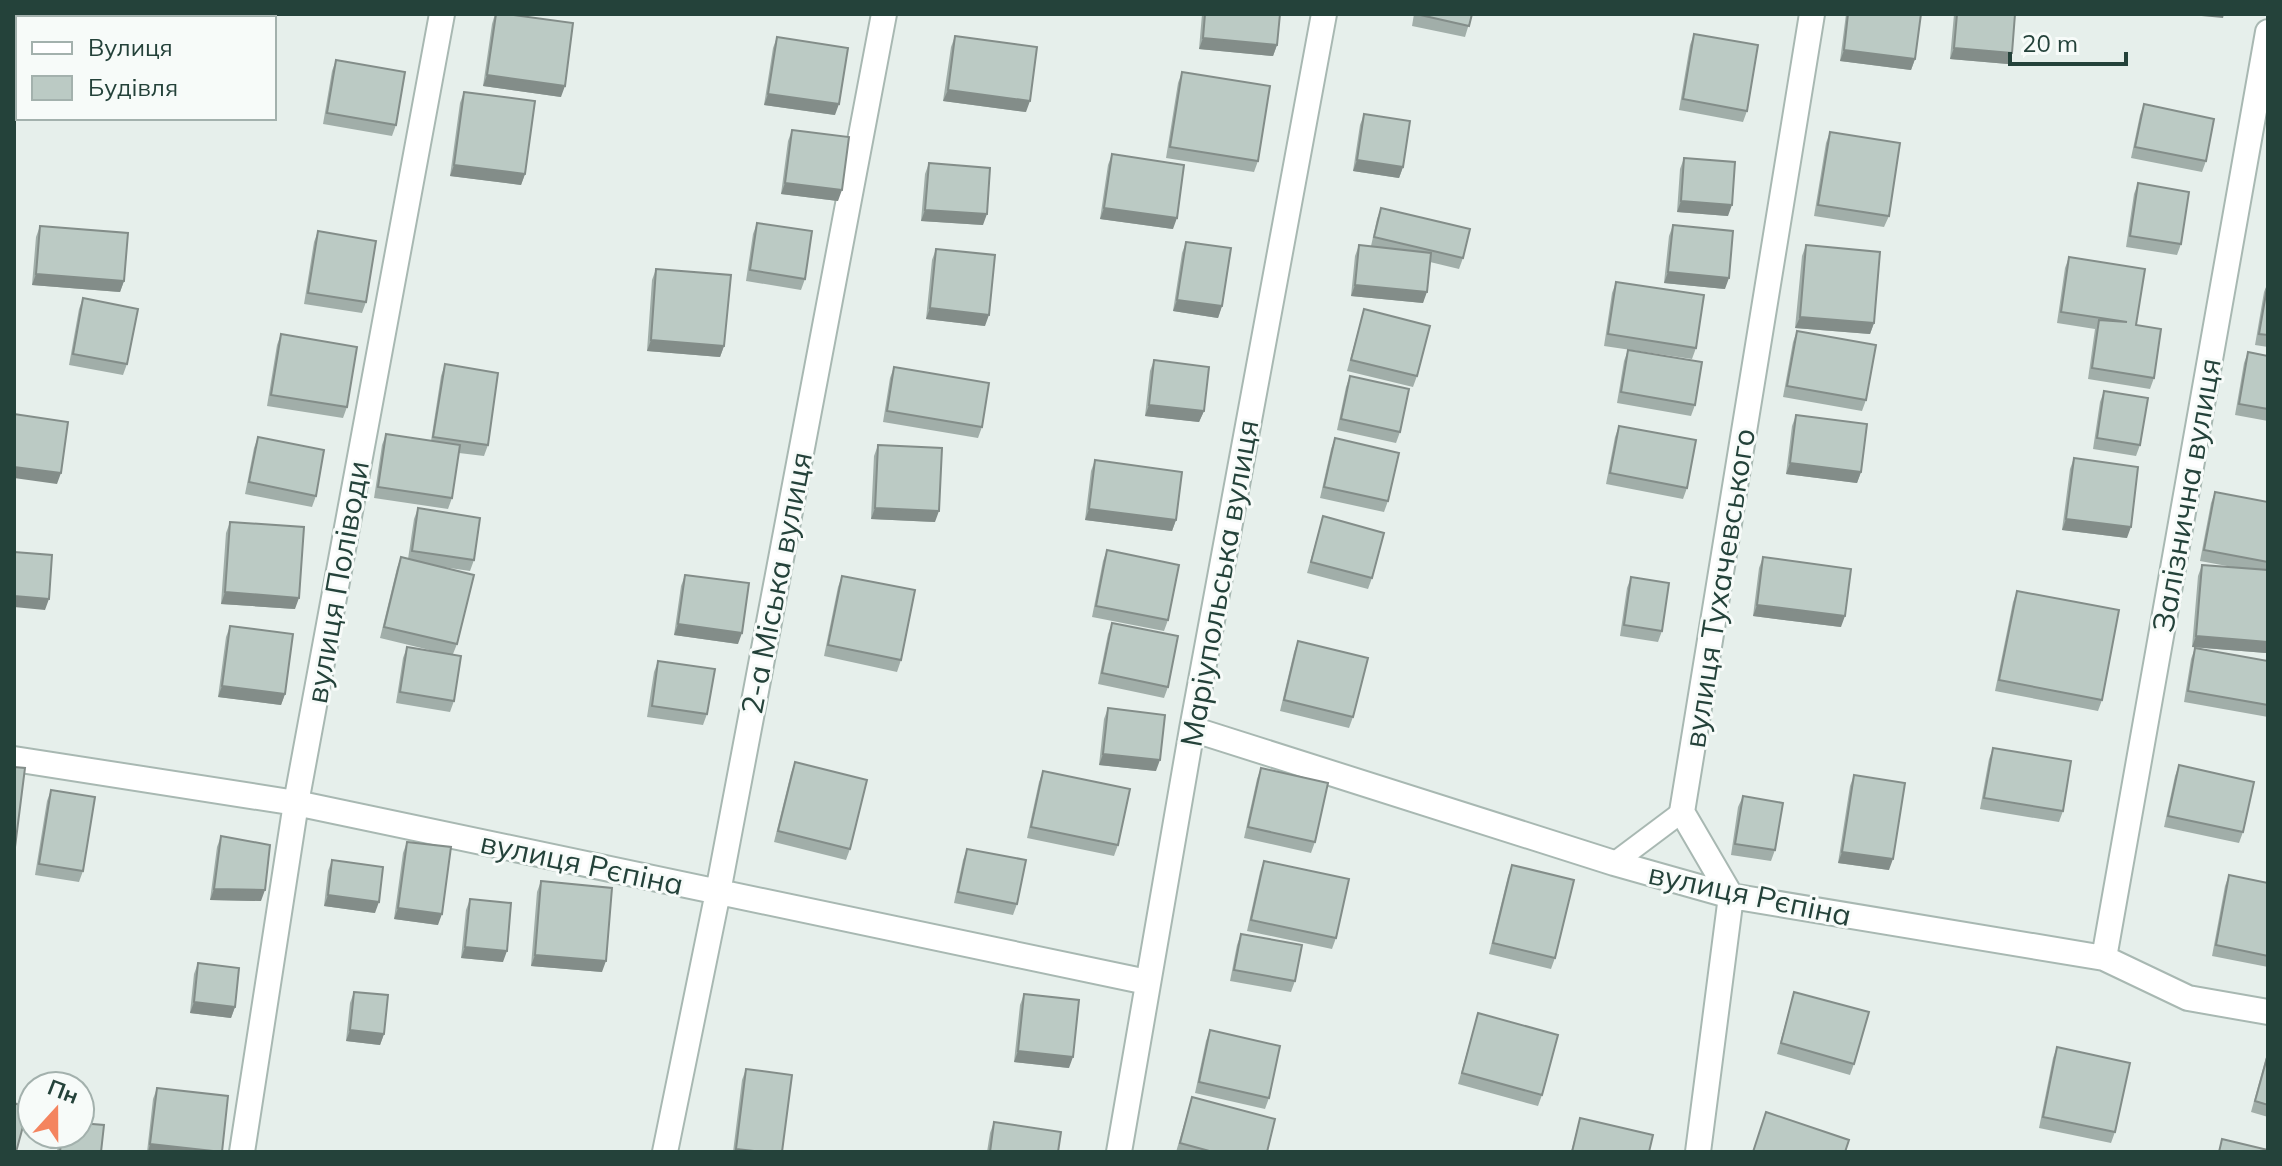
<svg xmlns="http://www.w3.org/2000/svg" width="2282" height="1166" font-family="Mulish,sans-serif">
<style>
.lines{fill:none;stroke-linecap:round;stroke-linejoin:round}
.lane-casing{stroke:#a8b8b2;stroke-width:24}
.street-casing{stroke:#a8b8b2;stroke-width:28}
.lane{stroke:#fff;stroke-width:20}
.street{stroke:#fff;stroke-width:24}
.wall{fill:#a1aea9}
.shaded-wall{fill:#838d89}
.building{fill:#bbcac4;stroke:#838d89;stroke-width:2}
.labels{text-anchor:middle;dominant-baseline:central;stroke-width:6;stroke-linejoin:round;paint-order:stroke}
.street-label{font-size:30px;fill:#24423a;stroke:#f7fbf9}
</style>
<rect width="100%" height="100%" fill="#e6efeb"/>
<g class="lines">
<defs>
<path id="lane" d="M1614 863 1682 812"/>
<path id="street" d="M1192 729 1614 863 1731 896 2104 958 2188 998 2268 1012
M14 759 296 803 1147 982
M2104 958 2268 32
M242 1152 296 803 442 14
M665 1152 718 892 884 14
M1119 1152 1192 729 1324 14
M1698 1152 1731 896 1682 812 1812 14"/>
</defs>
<use href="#lane" class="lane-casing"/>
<use href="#street" class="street-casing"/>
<use href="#lane" class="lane"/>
<use href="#street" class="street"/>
</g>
<path class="wall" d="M495 14 561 97 483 86 492 24Z
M1202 14H1280L1277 45 1273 56 1199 49Z
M1414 14H1472L1465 37 1412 26Z
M1846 14H1921L1915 59 1911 70 1840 61Z
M1954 14H2015L2008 64 1950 59Z
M1694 34 1747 111 1743 122 1679 110 1690 45Z
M955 36 1026 112 943 101 951 47Z
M777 37 835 115 764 105 773 48Z
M336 60 396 125 392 136 323 124 332 71Z
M1182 72 1258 161 1254 172 1166 158 1178 83Z
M464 92 525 174 521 185 450 176 460 103Z
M2144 104 2206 161 2202 172 2131 158 2140 115Z
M1364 114 1403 167 1399 178 1353 171 1360 125Z
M792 130 838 201 781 194 788 141Z
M1830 132 1889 216 1884 227 1814 216 1826 143Z
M1112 154 1173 229 1100 219 1108 165Z
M1684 158 1728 216 1677 212 1680 169Z
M929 163 983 225 921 221 925 174Z
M2138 183 2181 244 2177 255 2126 247 2134 194Z
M1381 208 1463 258 1459 269 1430 262 1423 303 1351 296 1355 256 1359 245 1371 246 1377 219Z
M757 223 805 279 801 290 746 281 753 234Z
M1673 225 1725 289 1664 283 1669 236Z
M40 226 124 281 120 292 32 285 36 237Z
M318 231 366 302 362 313 304 304 314 242Z
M1186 242 1222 306 1218 318 1173 311 1182 253Z
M1806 245 1874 323 1870 334 1795 328 1802 256Z
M2268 246V273H2266Z
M936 249 985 326 926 319 932 260Z
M2069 257 2136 325 2154 378 2150 389 2088 379 2095 329 2057 323 2065 268Z
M656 269 724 346 720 357 647 351 652 280Z
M1616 282 1696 348 1692 359 1604 346 1612 293Z
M2268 282V347L2255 345 2264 292Z
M83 298 127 364 123 375 69 365 79 309Z
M1364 309 1417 376 1413 387 1347 371Z
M1797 331 1866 400 1862 411 1783 397 1793 342Z
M281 334 347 407 343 418 267 406 277 345Z
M1628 350 1695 405 1691 416 1617 403 1624 361Z
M2248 352 2268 356V421L2235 415 2244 363Z
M1154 360 1204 411 1199 422 1145 416 1150 371Z
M445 364 488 445 484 456 459 453 452 498 448 509 374 498 382 445 386 434 431 441 441 376Z
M894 367 982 427 978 438 883 422 890 378Z
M1350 376 1400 432 1396 443 1337 430 1346 387Z
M2104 391 2140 445 2136 456 2093 449 2100 402Z
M1796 415 1861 472 1857 483 1786 474 1792 426Z
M1619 426 1687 488 1683 499 1606 484 1615 437Z
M258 437 316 496 312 507 245 494 254 448Z
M1335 438 1388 501 1384 512 1320 498 1331 449Z
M878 445 935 522 871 519 874 456Z
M2074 458 2127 538 2062 530 2070 469Z
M1095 460 1176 520 1172 531 1085 520 1091 471Z
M2215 492 2268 502V649L2266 653 2192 647 2198 576 2202 565 2238 568 2200 561 2211 503Z
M418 508 474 560 470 571 443 567 457 644 453 654 454 701 450 712 396 703 403 658 407 647 438 652 380 638 397 568 401 557 408 559 414 519Z
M1323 516 1372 578 1368 589 1307 573Z
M230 522 295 609 221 604 226 533Z
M1107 550 1168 620 1164 631 1092 617 1103 561Z
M1763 557 1841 627 1753 616 1759 568Z
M685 575 738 644 674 635 681 586Z
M842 576 901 660 897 672 824 656 838 587Z
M1631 577 1662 631 1658 642 1620 636 1627 588Z
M2017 591 2102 700 2098 711 1995 691 2013 602Z
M1112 623 1168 687 1164 698 1098 684 1108 634Z
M230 626 285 694 281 705 218 697 226 637Z
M1298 641 1353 717 1349 728 1280 711 1294 652Z
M2195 648 2268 661V717L2184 702 2191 659Z
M658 661 707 714 703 725 647 717 654 672Z
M1108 708 1156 771 1099 765 1104 719Z
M1993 748 2063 811 2059 822 1980 809 1989 759Z
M795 762 850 849 846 860 774 842 791 773Z
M2179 765 2243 832 2239 843 2164 827 2175 776Z
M1261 768 1315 842 1311 853 1244 838 1257 779Z
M1043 771 1118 845 1114 856 1027 838 1039 782Z
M1854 775 1889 870 1838 863 1850 786Z
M51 790 83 871 79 882 35 875 47 801Z
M1743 796 1775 850 1771 861 1731 855 1738 807Z
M221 836 261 901 210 900 217 847Z
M407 842 438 925 394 919 403 853Z
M967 849 1017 904 1013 915 954 903 963 860Z
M332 860 375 913 324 906 328 871Z
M1264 861 1336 938 1332 949 1247 931 1260 872Z
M1512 865 1555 958 1551 969 1489 954 1508 876Z
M2229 875 2268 883V967L2212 956 2225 886Z
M541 881 602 972 531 966 537 892Z
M470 899 503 962 461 958 466 910Z
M1241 934 1295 981 1291 992 1230 981 1237 945Z
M198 963 235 1007 231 1018 190 1013 194 974Z
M354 992 384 1034 380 1045 346 1041 350 1003Z
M1794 992 1854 1064 1850 1075 1777 1054Z
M1024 994 1069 1068 1014 1062 1020 1005Z
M1478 1013 1542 1095 1538 1106 1458 1084Z
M1210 1030 1269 1098 1265 1109 1195 1093 1206 1041Z
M2057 1047 2115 1132 2111 1143 2039 1128 2053 1058Z
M2268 1050V1117L2251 1112Z
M746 1069 782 1152H733L742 1080Z
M157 1088 222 1152H147L153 1099Z
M1192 1097 1267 1152H1176Z
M1580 1118 1649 1152H1571Z
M994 1122 1058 1152H987L990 1133Z
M59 1134H80L101 1152H57Z"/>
<path class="shaded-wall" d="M2180 14H2224L2223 18Z
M1203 38 1277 45 1273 56 1199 49Z
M1954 48 2012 53 2008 64 1950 59Z
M1844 50 1915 59 1911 70 1840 61Z
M487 75 565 86 561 97 483 86Z
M948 90 1030 101 1026 112 943 101Z
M768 94 839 104 835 115 764 105Z
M1357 160 1403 167 1399 178 1353 171Z
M454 165 525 174 521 185 450 176Z
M785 183 842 190 838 201 781 194Z
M1681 201 1732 205 1728 216 1677 212Z
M1104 208 1177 218 1173 229 1100 219Z
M925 210 987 214 983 225 921 221Z
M1668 272 1729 278 1725 289 1664 283Z
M36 274 124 281 120 292 32 285Z
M1355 285 1427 292 1423 303 1351 296Z
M1177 300 1222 306 1218 318 1173 311Z
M930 308 989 315 985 326 926 319Z
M1800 317 1874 323 1870 334 1795 328Z
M651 340 724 346 720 357 647 351Z
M1149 405 1204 411 1199 422 1145 416Z
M1790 463 1861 472 1857 483 1786 474Z
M14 467 61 473 57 484 14 478Z
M875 508 939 511 935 522 871 519Z
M1089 509 1176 520 1172 531 1085 520Z
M2066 519 2131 527 2127 538 2062 530Z
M225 592 299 598 295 609 221 604Z
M14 596 49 599 45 610 14 607Z
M1757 605 1845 616 1841 627 1753 616Z
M678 624 742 633 738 644 674 635Z
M2196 636 2268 642V649L2266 653 2192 647Z
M222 686 285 694 281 705 218 697Z
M1103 754 1160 760 1156 771 1099 765Z
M1842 852 1893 859 1889 870 1838 863Z
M214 889 265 890 261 901 210 900Z
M328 895 379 902 375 913 324 906Z
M398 908 442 914 438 925 394 919Z
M465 947 507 951 503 962 461 958Z
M535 955 606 961 602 972 531 966Z
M194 1002 235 1007 231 1018 190 1013Z
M350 1030 384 1034 380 1045 346 1041Z
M1018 1051 1073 1057 1069 1068 1014 1062Z
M150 1144 213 1152H148Z
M736 1149 763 1152H735Z"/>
<path class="building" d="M76 14H164L163 18H75Z
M496 14H506L573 23 565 86 487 75Z
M1205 14H1280L1277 45 1203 38Z
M1416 14H1472L1469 26Z
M1848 14H1921L1915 59 1844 50Z
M1957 14H2015L2012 53 1954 48Z
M1694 34 1758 45 1747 111 1683 99Z
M955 36 1037 47 1030 101 948 90Z
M777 37 848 48 839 104 768 94Z
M336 60 405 72 396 125 327 113Z
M1182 72 1270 86 1258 161 1170 147Z
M464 92 535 101 525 174 454 165Z
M2144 104 2214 119 2206 161 2135 147Z
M1364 114 1410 121 1403 167 1357 160Z
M792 130 849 137 842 190 785 183Z
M1830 132 1900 143 1889 216 1818 205Z
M1112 154 1184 165 1177 218 1104 208Z
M1684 158 1735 162 1732 205 1681 201Z
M929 163 990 168 987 214 925 210Z
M2138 183 2189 192 2181 244 2130 236Z
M1381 208 1470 229 1463 258 1374 237Z
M757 223 812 231 805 279 750 270Z
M1673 225 1733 231 1729 278 1668 272Z
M40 226 128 233 124 281 36 274Z
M318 231 376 241 366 302 308 293Z
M1186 242 1231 248 1222 306 1177 300Z
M1359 245 1431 253 1427 292 1355 285Z
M1806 245 1880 252 1874 323 1800 317Z
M936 249 995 255 989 315 930 308Z
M2069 257 2145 269 2136 325 2161 329 2154 378 2092 368 2099 320 2127 322 2061 312Z
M656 269 731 275 724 346 651 340Z
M1616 282 1704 295 1696 348 1608 334Z
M2268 282V335L2259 334Z
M83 298 138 309 127 364 73 354Z
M1364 309 1430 326 1417 376 1351 360Z
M1797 331 1876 345 1866 400 1787 386Z
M281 334 357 347 347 407 271 395Z
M1628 350 1702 362 1695 405 1621 392Z
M2248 352 2268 356V409L2239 404Z
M1154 360 1209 367 1204 411 1149 405Z
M445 364 498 373 488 445 433 437Z
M894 367 989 383 982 427 887 411Z
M1350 376 1409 389 1400 432 1341 419Z
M2104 391 2148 398 2140 445 2097 438Z
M14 414 68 422 61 473 14 467Z
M1796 415 1867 424 1861 472 1790 463Z
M1619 426 1696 440 1687 488 1610 473Z
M386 434 460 445 452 498 378 487Z
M258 437 324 450 316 496 249 482Z
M1335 438 1399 453 1388 501 1324 487Z
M878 445 942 448 939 511 875 508Z
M2074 458 2138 467 2131 527 2066 519Z
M1095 460 1182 472 1176 520 1089 509Z
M2215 492 2268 502V562L2204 550Z
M418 508 480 518 474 560 412 551Z
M1323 516 1384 533 1372 578 1311 562Z
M230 522 304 527 299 598 225 592Z
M1107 550 1179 565 1168 620 1096 606Z
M14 552 52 555 49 599 14 596Z
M401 557 474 575 457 644 384 627Z
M1763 557 1851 569 1845 616 1757 605Z
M2202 565 2268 570V642L2196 636Z
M685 575 749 583 742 633 678 624Z
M842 576 915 590 901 660 828 645Z
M1631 577 1669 583 1662 631 1624 625Z
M2017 591 2119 610 2102 700 1999 680Z
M1112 623 1178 636 1168 687 1102 673Z
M230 626 293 634 285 694 222 686Z
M1298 641 1368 658 1353 717 1284 700Z
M407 647 461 656 454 701 400 692Z
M2195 648 2268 661V705L2188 691Z
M658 661 715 669 707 714 652 706Z
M1108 708 1165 715 1160 760 1103 754Z
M1993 748 2071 761 2063 811 1984 798Z
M795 762 867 780 850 849 778 831Z
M2179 765 2254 782 2243 832 2168 816Z
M14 767 25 768 14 855Z
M1261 768 1328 783 1315 842 1248 827Z
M1043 771 1130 789 1118 845 1031 827Z
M1854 775 1905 783 1893 859 1842 852Z
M51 790 95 797 83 871 39 864Z
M1743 796 1783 803 1775 850 1735 844Z
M221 836 270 845 265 890 214 889Z
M407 842 451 847 442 914 398 908Z
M967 849 1026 860 1017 904 958 892Z
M332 860 383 867 379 902 328 895Z
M1264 861 1349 879 1336 938 1251 920Z
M1512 865 1574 880 1555 958 1493 943Z
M2229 875 2268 883V956L2216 945Z
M541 881 612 888 606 961 535 955Z
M470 899 511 903 507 951 465 947Z
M1241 934 1302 945 1295 981 1234 970Z
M198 963 239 968 235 1007 194 1002Z
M354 992 388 995 384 1034 350 1030Z
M1794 992 1869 1012 1854 1064 1781 1043Z
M1024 994 1079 1000 1073 1057 1018 1051Z
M1478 1013 1558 1035 1542 1095 1462 1073Z
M1210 1030 1280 1046 1269 1098 1199 1082Z
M2057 1047 2130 1063 2115 1132 2043 1117Z
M2268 1054V1105L2255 1101Z
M746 1069 792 1075 782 1152H763L736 1149Z
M157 1088 228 1096 222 1152 150 1144Z
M1192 1097 1275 1119 1267 1152H1213L1180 1143Z
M14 1103 28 1108 16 1152H14Z
M1766 1112 1849 1140 1845 1152H1753Z
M1580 1118 1653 1135 1649 1152H1572Z
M994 1122 1061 1132 1058 1152H990Z
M80 1123 104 1125 101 1152H60L62 1134H80Z
M2222 1139 2268 1150V1152H2219Z"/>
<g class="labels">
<g class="street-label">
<text transform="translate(2186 495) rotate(-80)">Залізнична вулиця</text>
<text transform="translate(337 582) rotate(-80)">вулиця Поліводи</text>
<text transform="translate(776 583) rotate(-79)">2-а Міська вулиця</text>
<text transform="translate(1219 583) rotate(-80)">Маріупольська вулиця</text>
<text transform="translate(1719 588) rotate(-81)">вулиця Тухачевського</text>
<text transform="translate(582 863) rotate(12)">вулиця Рєпіна</text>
<text transform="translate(1750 894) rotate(12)">вулиця Рєпіна</text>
</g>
</g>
<rect width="2282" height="1166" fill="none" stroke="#24423a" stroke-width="32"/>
<rect x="16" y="16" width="260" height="104" fill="#f7fbf9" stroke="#a3b1ad" stroke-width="2"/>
<rect x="32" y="42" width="40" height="12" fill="#ffffff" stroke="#a3b1ad" stroke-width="2"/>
<text x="88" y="56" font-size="24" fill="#24423a">Вулиця</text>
<rect x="32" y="76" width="40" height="24" fill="#bbcac4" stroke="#a3b1ad" stroke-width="2"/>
<text x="88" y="96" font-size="24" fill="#24423a">Будівля</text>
<g transform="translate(56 1110) rotate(21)"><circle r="38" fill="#f7fbf9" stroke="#a3b1ad" stroke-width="2"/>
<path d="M0-6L14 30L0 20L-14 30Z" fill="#f4845f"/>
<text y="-12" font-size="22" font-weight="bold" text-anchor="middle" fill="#24423a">Пн</text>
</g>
<path d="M2010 52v12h116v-12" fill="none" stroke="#24423a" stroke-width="4"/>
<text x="2022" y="52" font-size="24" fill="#24423a" stroke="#f7fbf9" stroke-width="6" paint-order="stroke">20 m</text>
</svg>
